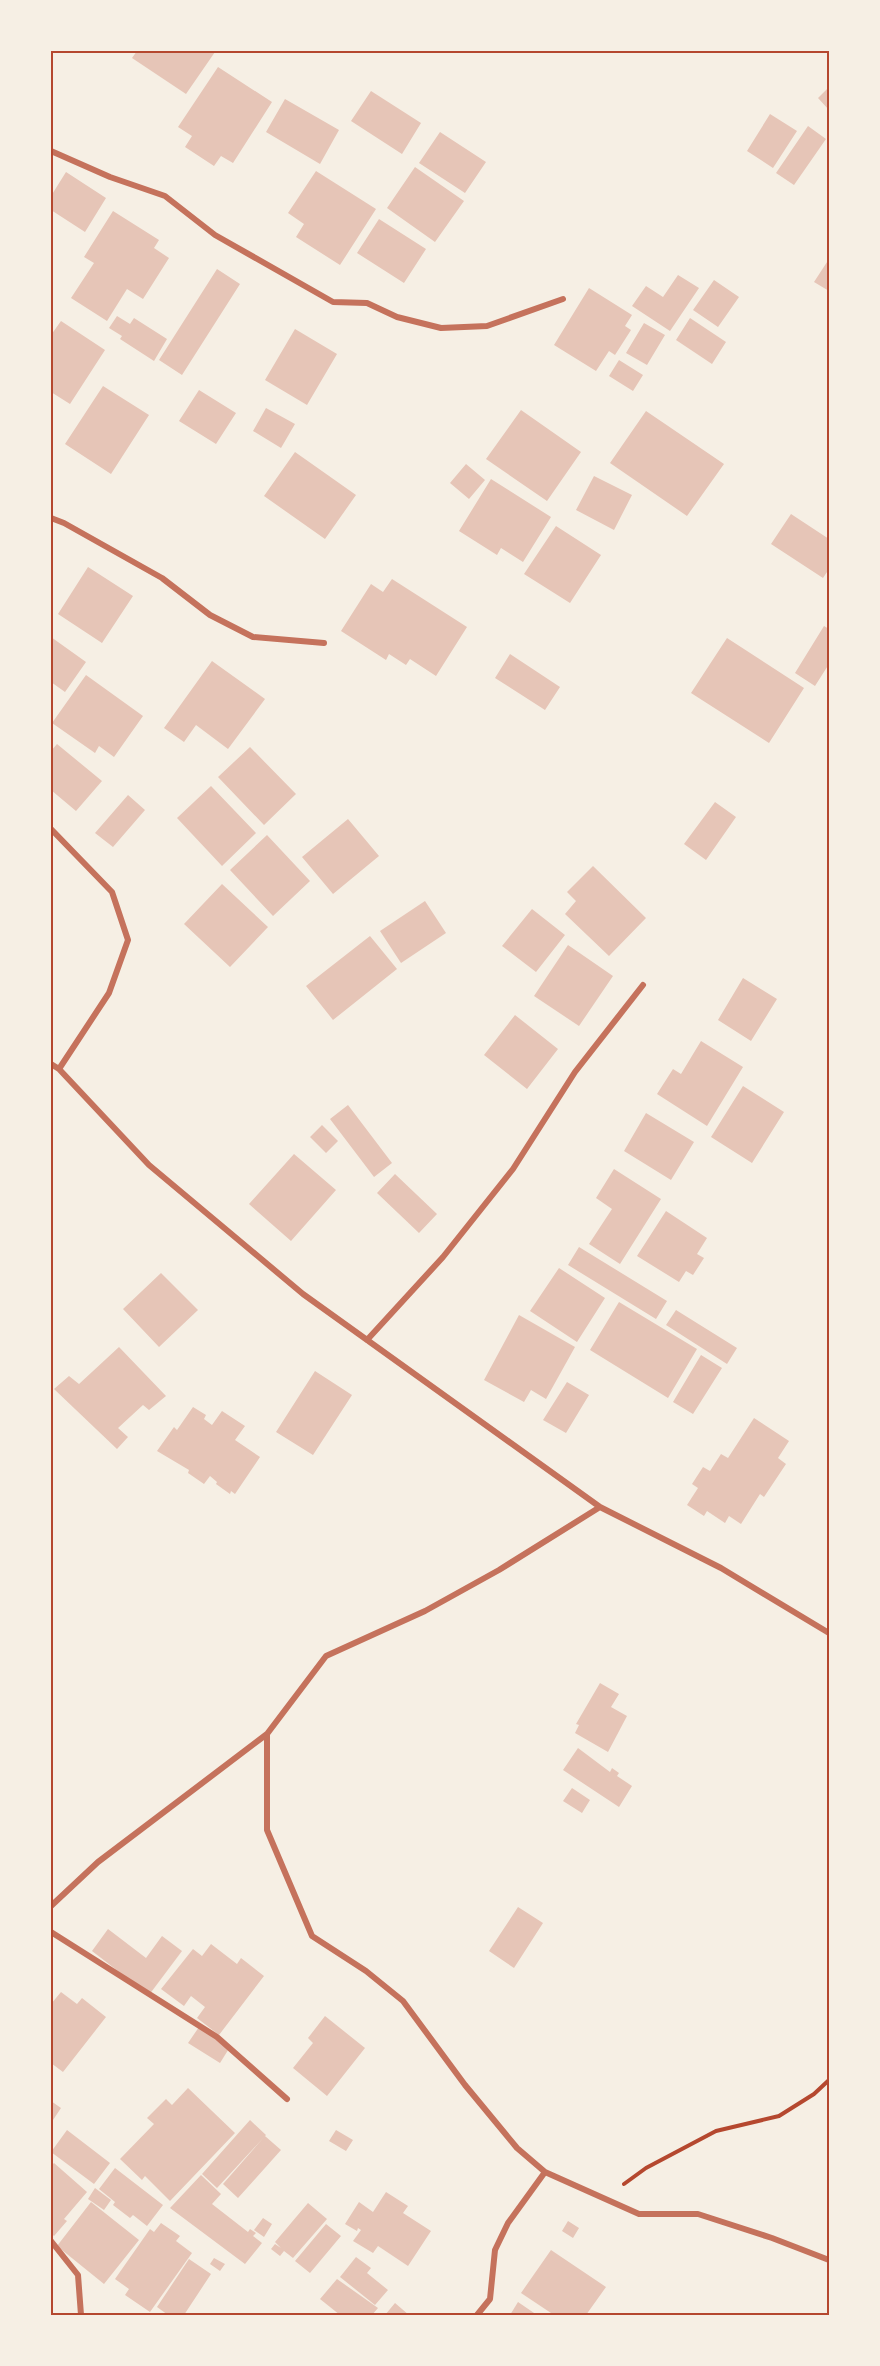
<svg xmlns="http://www.w3.org/2000/svg" width="880" height="2366" font-family="Jost,sans-serif">
<style>
.building{fill:#e6c5b7}
.lines{fill:none;stroke-linecap:round;stroke-linejoin:round}
.path{stroke:#b5482f;stroke-width:4}
.minor{stroke:#c5725c;stroke-width:6}
.neatline{fill:none;stroke:#b5482f;stroke-width:2}
</style>
<rect width="100%" height="100%" fill="#f6efe4"/>
<path class="building" d="M137 51H213L215 52 186 94 132 58Z
M218 67 272 102 233 163 221 156 214 166 185 147 192 136 178 127Z
M829 87V110L818 98Z
M371 91 421 123 402 154 351 121Z
M285 99 339 130 320 164 266 132Z
M770 114 797 131 773 168 747 151Z
M808 126 826 139 794 185 776 173Z
M440 132 486 162 465 193 419 163Z
M415 167 464 201 435 242 387 208Z
M316 171 376 209 340 265 296 237 304 224 288 213Z
M66 172 106 198 85 232 51 210V196Z
M113 211 159 240 154 248 169 258 143 299 127 289 107 321 71 298 94 263 84 257Z
M379 219 426 249 404 283 357 253Z
M829 259V291L814 282Z
M217 269 240 284 182 375 159 360Z
M678 275 699 288 670 331 632 306 646 286 663 297Z
M714 280 739 297 718 327 693 310Z
M589 288 632 315 625 326 631 330 615 355 609 351 596 371 554 345Z
M117 316 130 324 134 318 167 339 154 361 120 339 122 336 109 328Z
M690 318 726 342 712 364 676 340Z
M61 321 105 350 70 404 51 392V335Z
M644 323 665 335 647 365 626 353Z
M295 329 337 354 307 405 265 380Z
M619 360 643 375 633 391 609 376Z
M103 386 149 415 111 474 65 444Z
M199 390 236 413 216 444 179 421Z
M266 408 295 424 281 448 253 431Z
M521 410 581 452 547 501 486 459Z
M646 411 724 464 687 516 610 463Z
M295 452 356 495 325 539 264 496Z
M466 464 485 480 469 499 450 483Z
M594 476 632 495 614 530 576 510Z
M491 479 551 517 523 562 501 548 497 555 459 531Z
M791 514 829 539V569L823 578 771 544Z
M556 526 601 555 570 603 524 574Z
M88 567 133 596 102 643 58 614Z
M392 579 467 627 436 676 410 659 406 665 389 654 386 660 341 631 371 584 383 592Z
M824 626 829 629V664L815 686 795 673Z
M51 637 86 662 65 692 51 682Z
M727 638 804 688 769 743 691 693Z
M510 654 560 687 545 710 495 678Z
M212 661 265 699 228 749 196 725 184 742 164 728Z
M86 675 143 716 114 757 99 746 95 753 52 723Z
M57 744 102 781 76 811 51 790V751Z
M250 747 296 794 264 825 218 777Z
M211 786 256 833 222 866 177 818Z
M128 795 145 810 113 847 95 833Z
M715 802 736 817 706 860 684 844Z
M348 819 379 856 333 894 302 857Z
M267 835 310 881 273 916 230 870Z
M593 866 646 918 609 956 565 914 576 901 567 892Z
M222 884 268 927 230 967 184 924Z
M425 901 446 933 401 963 380 931Z
M532 909 565 935 536 972 502 946Z
M370 936 397 969 333 1020 306 986Z
M568 945 613 976 579 1026 534 996Z
M743 978 777 999 751 1041 718 1020Z
M515 1015 558 1049 527 1089 484 1055Z
M701 1041 743 1067 707 1126 657 1094 673 1069 681 1074Z
M743 1086 784 1112 752 1163 711 1137Z
M348 1105 392 1163 374 1177 330 1119Z
M646 1113 694 1142 671 1180 624 1151Z
M322 1125 338 1141 326 1153 310 1137Z
M294 1154 336 1190 291 1241 249 1204Z
M614 1169 661 1199 620 1264 589 1244 612 1209 596 1198Z
M395 1174 437 1214 419 1233 377 1193Z
M666 1211 707 1238 697 1254 704 1258 693 1275 686 1271 679 1282 637 1256Z
M579 1247 667 1301 656 1319 568 1265Z
M559 1268 605 1298 577 1342 530 1311Z
M161 1273 198 1310 159 1347 123 1309Z
M619 1302 697 1349 668 1398 590 1350Z
M676 1310 737 1348 727 1364 666 1325Z
M519 1315 575 1347 546 1399 531 1390 524 1402 484 1380Z
M119 1347 166 1396 149 1410 143 1405 118 1428 128 1437 117 1449 54 1389 69 1376 79 1384Z
M701 1355 722 1368 693 1414 673 1402Z
M315 1371 352 1395 313 1455 276 1432Z
M567 1382 589 1395 566 1433 543 1420Z
M193 1407 206 1415 204 1419 212 1425 222 1411 245 1426 235 1440 260 1457 235 1494 231 1491 230 1494 216 1484 217 1482 210 1476 204 1484 188 1473 189 1470 157 1451 174 1427 177 1430Z
M754 1418 789 1441 778 1458 786 1464 764 1497 760 1494 741 1524 729 1516 725 1523 707 1511 704 1516 687 1505 698 1488 692 1484 703 1467 710 1471 721 1454 728 1458Z
M600 1683 619 1694 611 1707 627 1716 608 1752 575 1733 579 1725 576 1724Z
M578 1748 610 1772 612 1768 619 1773 617 1776 632 1786 619 1807 563 1770Z
M572 1788 590 1800 582 1813 563 1801Z
M518 1907 543 1923 514 1968 489 1951Z
M108 1929 146 1958 162 1936 182 1951 149 1995 92 1951Z
M211 1944 237 1964 241 1958 264 1976 219 2035 197 2018 205 2007 191 1996 184 2006 161 1989 193 1949 202 1956Z
M61 1992 77 2004 82 1998 106 2017 63 2072 51 2063V2004Z
M325 2016 365 2048 327 2096 293 2068 313 2043 308 2038Z
M199 2027 230 2047 220 2063 188 2043Z
M188 2088 235 2133 170 2201 145 2176 142 2180 120 2159 154 2124 147 2118 166 2099 172 2105Z
M51 2101 61 2108 51 2123Z
M250 2120 266 2135 217 2188 202 2174Z
M67 2130 110 2163 94 2184 51 2152Z
M336 2130 353 2140 346 2151 329 2141Z
M265 2136 281 2150 238 2198 223 2184Z
M54 2163 87 2192 64 2219 67 2221 54 2236 51 2233V2166Z
M115 2168 163 2205 147 2226 133 2215 130 2218 113 2205 115 2202 99 2189Z
M201 2175 221 2194 212 2204 248 2232 250 2229 256 2233 253 2236 262 2243 245 2264 170 2208Z
M95 2188 111 2200 104 2210 88 2199Z
M386 2192 408 2206 403 2213 431 2231 408 2266 378 2246 373 2253 353 2241 361 2230 358 2228 357 2231 345 2224 359 2202 373 2212Z
M91 2202 139 2240 104 2284 57 2246Z
M308 2203 327 2219 293 2258 284 2251 280 2256 271 2249 275 2244 281 2248 275 2242Z
M263 2218 272 2224 264 2237 254 2230Z
M568 2221 579 2228 573 2238 562 2231Z
M161 2223 180 2236 176 2241 192 2253 150 2312 125 2295 129 2289 115 2279 150 2229 154 2232Z
M326 2224 341 2236 310 2273 295 2261Z
M551 2250 606 2287 586 2315H554L521 2293Z
M356 2257 371 2268 367 2273 388 2290 375 2305 340 2277Z
M214 2258 225 2264 220 2271 210 2264Z
M189 2259 211 2274 184 2315H168L157 2307Z
M337 2279 378 2308 372 2315H340L320 2299Z
M518 2302 537 2315H510Z
M395 2303 409 2315H385Z"/>
<g class="lines">
<path class="path" d="M624 2184 646 2168 716 2131 779 2116 814 2094 829 2080"/>
<path class="minor" d="M51 151 110 177 165 196 215 235 333 302 367 303 397 317 441 328 487 326 563 299
M51 518 64 523 162 578 210 615 253 637 324 643
M51 829 112 892 128 940 109 993 59 1069
M51 1064 59 1069 149 1165 303 1294 600 1507 721 1568 829 1633
M367 1340 443 1257 513 1169 575 1072 643 985
M267 1734V1830L312 1936 366 1971 403 2001 465 2085 517 2148 545 2172 639 2214H698L772 2238 829 2260
M51 1906 98 1862 267 1734 326 1656 425 1611 499 1570 600 1507
M51 1932 217 2037 287 2099
M51 2241 78 2275 81 2315
M477 2315 490 2299 495 2250 508 2223 545 2172"/>
</g>
<rect width="880" height="2366" fill="none" stroke="#f6efe4" stroke-width="105"/>
<rect x="52" y="52" width="776" height="2262" class="neatline"/>
</svg>
